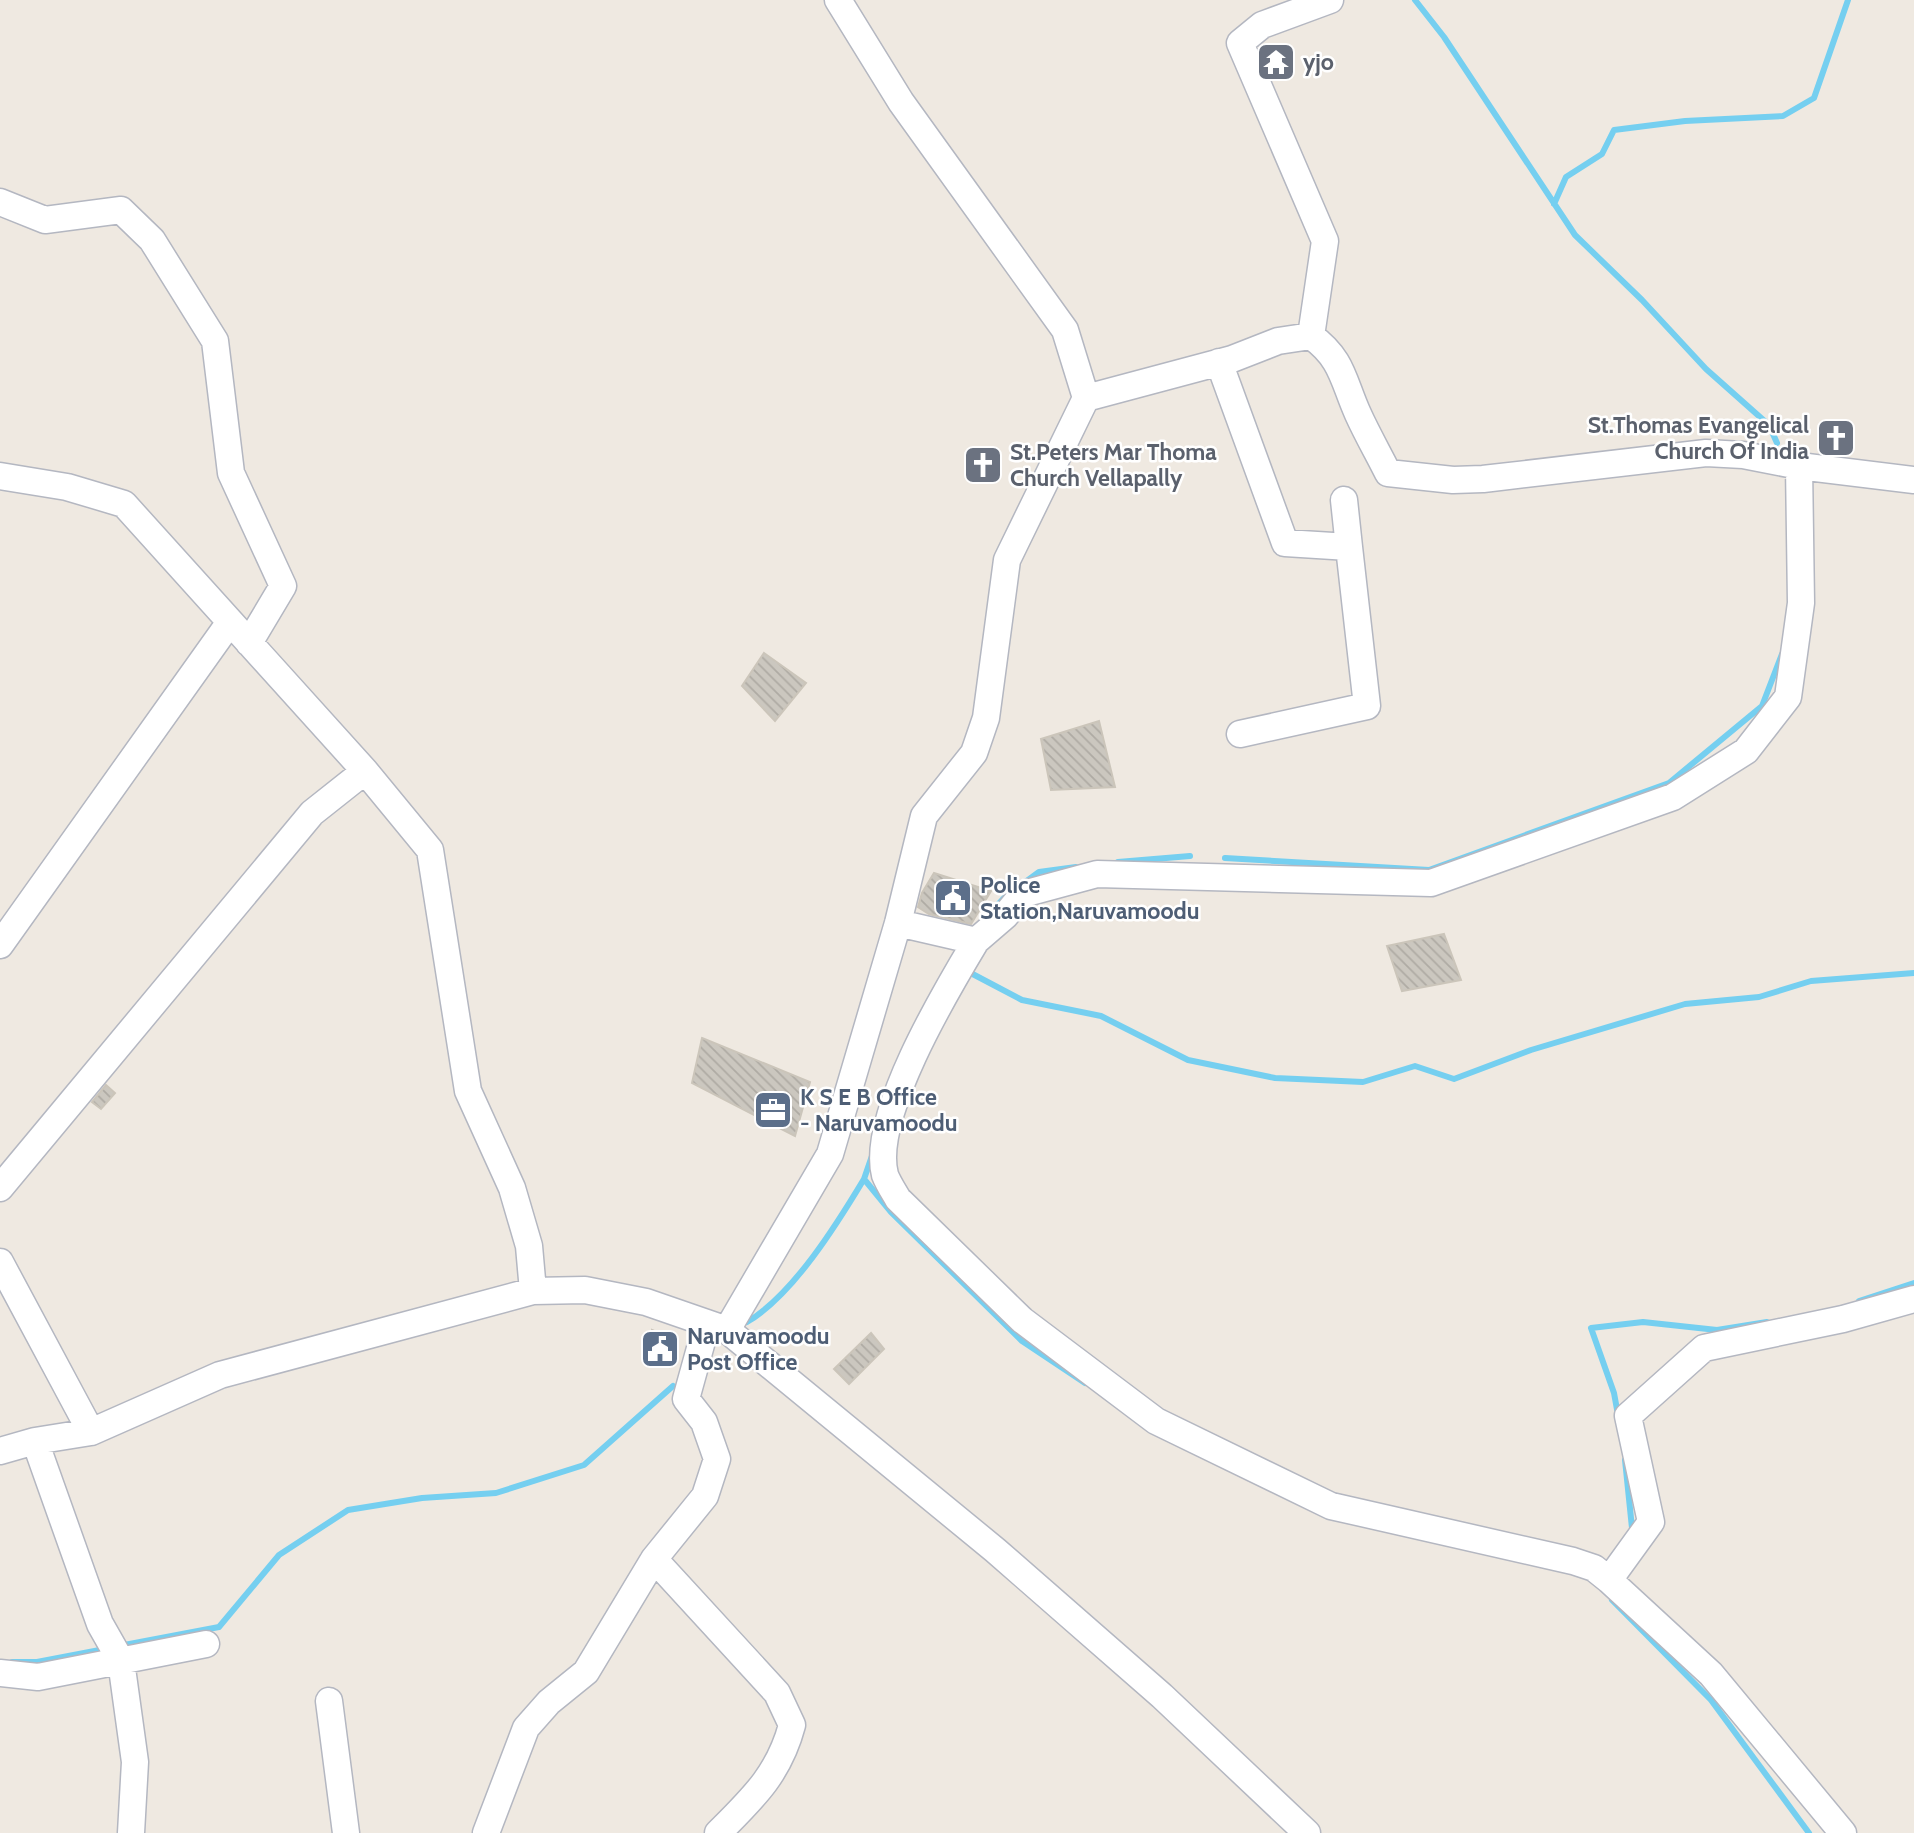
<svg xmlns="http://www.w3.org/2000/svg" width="1914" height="1833" font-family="Cabin,sans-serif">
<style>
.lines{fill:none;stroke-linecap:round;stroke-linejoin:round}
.stream{stroke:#75cff0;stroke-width:6}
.building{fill:url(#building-back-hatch);stroke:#cbc5ba;stroke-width:2}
.minor-casing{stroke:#b4b7c1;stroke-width:29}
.minor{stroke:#fff;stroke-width:26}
.labels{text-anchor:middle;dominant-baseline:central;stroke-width:5;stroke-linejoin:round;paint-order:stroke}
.worship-label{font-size:23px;font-weight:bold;fill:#5b616d;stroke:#fff;text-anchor:start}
.service-label{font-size:23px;font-weight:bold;fill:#4e5e75;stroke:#fff;text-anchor:start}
</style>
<defs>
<pattern id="building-back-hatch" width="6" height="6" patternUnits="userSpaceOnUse" patternTransform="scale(1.75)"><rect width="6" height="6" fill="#cbc7bf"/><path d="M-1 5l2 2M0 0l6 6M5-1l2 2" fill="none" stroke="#afaba4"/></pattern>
</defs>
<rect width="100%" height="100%" fill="#efe9e1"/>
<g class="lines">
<path class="stream" d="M1415 0 1444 37 1575 235 1642 300 1706 369 1769 425 1777 443
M1554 204 1566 177 1602 154 1614 130 1685 121 1783 116 1814 98 1848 0
M1225 858 1429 870 1669 783 1762 706 1782 654
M1118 862 1190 856
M1024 883 1039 872 1076 867
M988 915 1004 898
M965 970 1022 1000 1101 1016 1188 1060 1275 1078 1363 1082 1415 1066 1454 1079 1531 1050 1685 1004 1759 997 1811 981 1914 973
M873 1153 864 1179 891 1212 1022 1341 1085 1383
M1859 1301 1914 1283
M747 1322C793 1295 837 1224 864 1179
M1618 1415 1614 1393 1591 1328 1643 1322 1717 1330 1767 1322
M1625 1460 1632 1528
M1612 1600 1711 1700 1809 1833
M119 1646 219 1627 279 1555 348 1510 422 1498 496 1493 584 1465 673 1386
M12 1662H37L105 1649"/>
</g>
<path class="building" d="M764 653 806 683 775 721 742 686Z
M1099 721 1115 787 1051 790 1041 739Z
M934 873 991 891 971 924 929 914 918 907 922 893Z
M1444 934 1461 980 1402 991 1387 946Z
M702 1038 810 1082 795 1136 692 1083Z
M106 1085 115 1093 101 1109 92 1102Z
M652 1330 675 1340 669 1367 646 1359Z
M871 1333 884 1349 849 1384 834 1369Z"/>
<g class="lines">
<defs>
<path id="minor" d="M0 202 45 220 121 210 152 240 215 341 231 473 283 586 249 643
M1311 336 1325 241 1240 43 1262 25 1330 0
M1219 362 1285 543 1349 547 1367 706 1240 734
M1086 398 1232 359 1278 341 1311 336C1343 359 1343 381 1358 414 1367 434 1378 453 1388 473L1453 480 1483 479 1706 453 1743 455 1799 466 1914 480
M0 476 67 487 124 504 365 771
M1344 500 1349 547
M898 923 976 941 1005 916 1023 894 1097 874 1431 883 1673 797 1746 751 1788 697 1801 603 1799 466
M976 941C946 991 870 1117 885 1175 888 1183 894 1192 898 1199L1022 1320 1156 1421 1331 1506 1573 1561 1594 1568 1609 1580 1651 1522 1628 1416 1704 1348 1843 1319 1914 1299
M0 945 230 622
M0 1188 312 813 365 771 430 850 468 1091 512 1188 529 1246 533 1291
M0 1262 91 1432
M727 1330 830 1154 898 923 924 816 974 753 986 718 1007 560 1086 398 1065 330 901 102 838 0
M35 1441 100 1624 121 1661 135 1762 131 1833
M0 1451 35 1441 91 1432 220 1375 533 1291 585 1290 646 1302 727 1330 995 1550 1162 1696 1307 1833
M654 1559 777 1693 792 1725C779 1774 753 1798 718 1833
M1609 1580 1711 1674 1843 1833
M0 1673 38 1677 206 1644
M329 1701 346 1833
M486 1833 526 1728 549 1702 586 1672 654 1559 705 1496 717 1459 704 1422 686 1399 707 1323"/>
</defs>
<use href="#minor" class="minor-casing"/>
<use href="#minor" class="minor"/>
</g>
<defs>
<symbol id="temple-square" viewBox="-11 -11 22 22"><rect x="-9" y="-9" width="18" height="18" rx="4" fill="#6b7280" stroke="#fff"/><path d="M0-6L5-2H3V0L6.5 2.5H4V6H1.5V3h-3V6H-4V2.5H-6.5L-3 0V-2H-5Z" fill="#fff"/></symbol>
<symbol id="church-square" viewBox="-11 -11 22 22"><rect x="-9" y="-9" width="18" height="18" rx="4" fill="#6b7280" stroke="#fff"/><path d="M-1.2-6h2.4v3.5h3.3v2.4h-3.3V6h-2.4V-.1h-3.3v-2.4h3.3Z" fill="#fff"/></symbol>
<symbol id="civic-square" viewBox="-11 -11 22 22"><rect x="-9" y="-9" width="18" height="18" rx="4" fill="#5c6f8a" stroke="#fff"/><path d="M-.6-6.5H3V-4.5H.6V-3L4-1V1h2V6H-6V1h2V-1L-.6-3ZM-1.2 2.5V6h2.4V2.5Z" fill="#fff"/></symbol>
<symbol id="office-square" viewBox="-11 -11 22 22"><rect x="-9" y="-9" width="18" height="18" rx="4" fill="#5c6f8a" stroke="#fff"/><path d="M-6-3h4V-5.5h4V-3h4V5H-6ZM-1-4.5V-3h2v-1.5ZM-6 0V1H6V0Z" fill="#fff"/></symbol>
</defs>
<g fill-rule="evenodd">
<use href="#temple-square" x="1254" y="40" width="44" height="44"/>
<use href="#church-square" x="1814" y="416" width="44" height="44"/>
<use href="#church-square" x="961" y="443" width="44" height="44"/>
<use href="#civic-square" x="931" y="876" width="44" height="44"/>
<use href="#office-square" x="751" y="1088" width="44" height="44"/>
<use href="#civic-square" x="638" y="1327" width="44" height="44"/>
</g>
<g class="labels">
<g class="worship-label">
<text x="1303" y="62">yjo</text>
<text x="1809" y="425" text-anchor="end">St.Thomas Evangelical<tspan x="1809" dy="26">Church Of India</tspan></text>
<text x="1010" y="452">St.Peters Mar Thoma<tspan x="1010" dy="26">Church Vellapally</tspan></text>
</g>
<g class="service-label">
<text x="980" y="885">Police<tspan x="980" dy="26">Station,Naruvamoodu</tspan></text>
<text x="800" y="1097">K S E B Office<tspan x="800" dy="26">- Naruvamoodu</tspan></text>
<text x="687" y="1336">Naruvamoodu<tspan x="687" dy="26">Post Office</tspan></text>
</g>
</g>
</svg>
